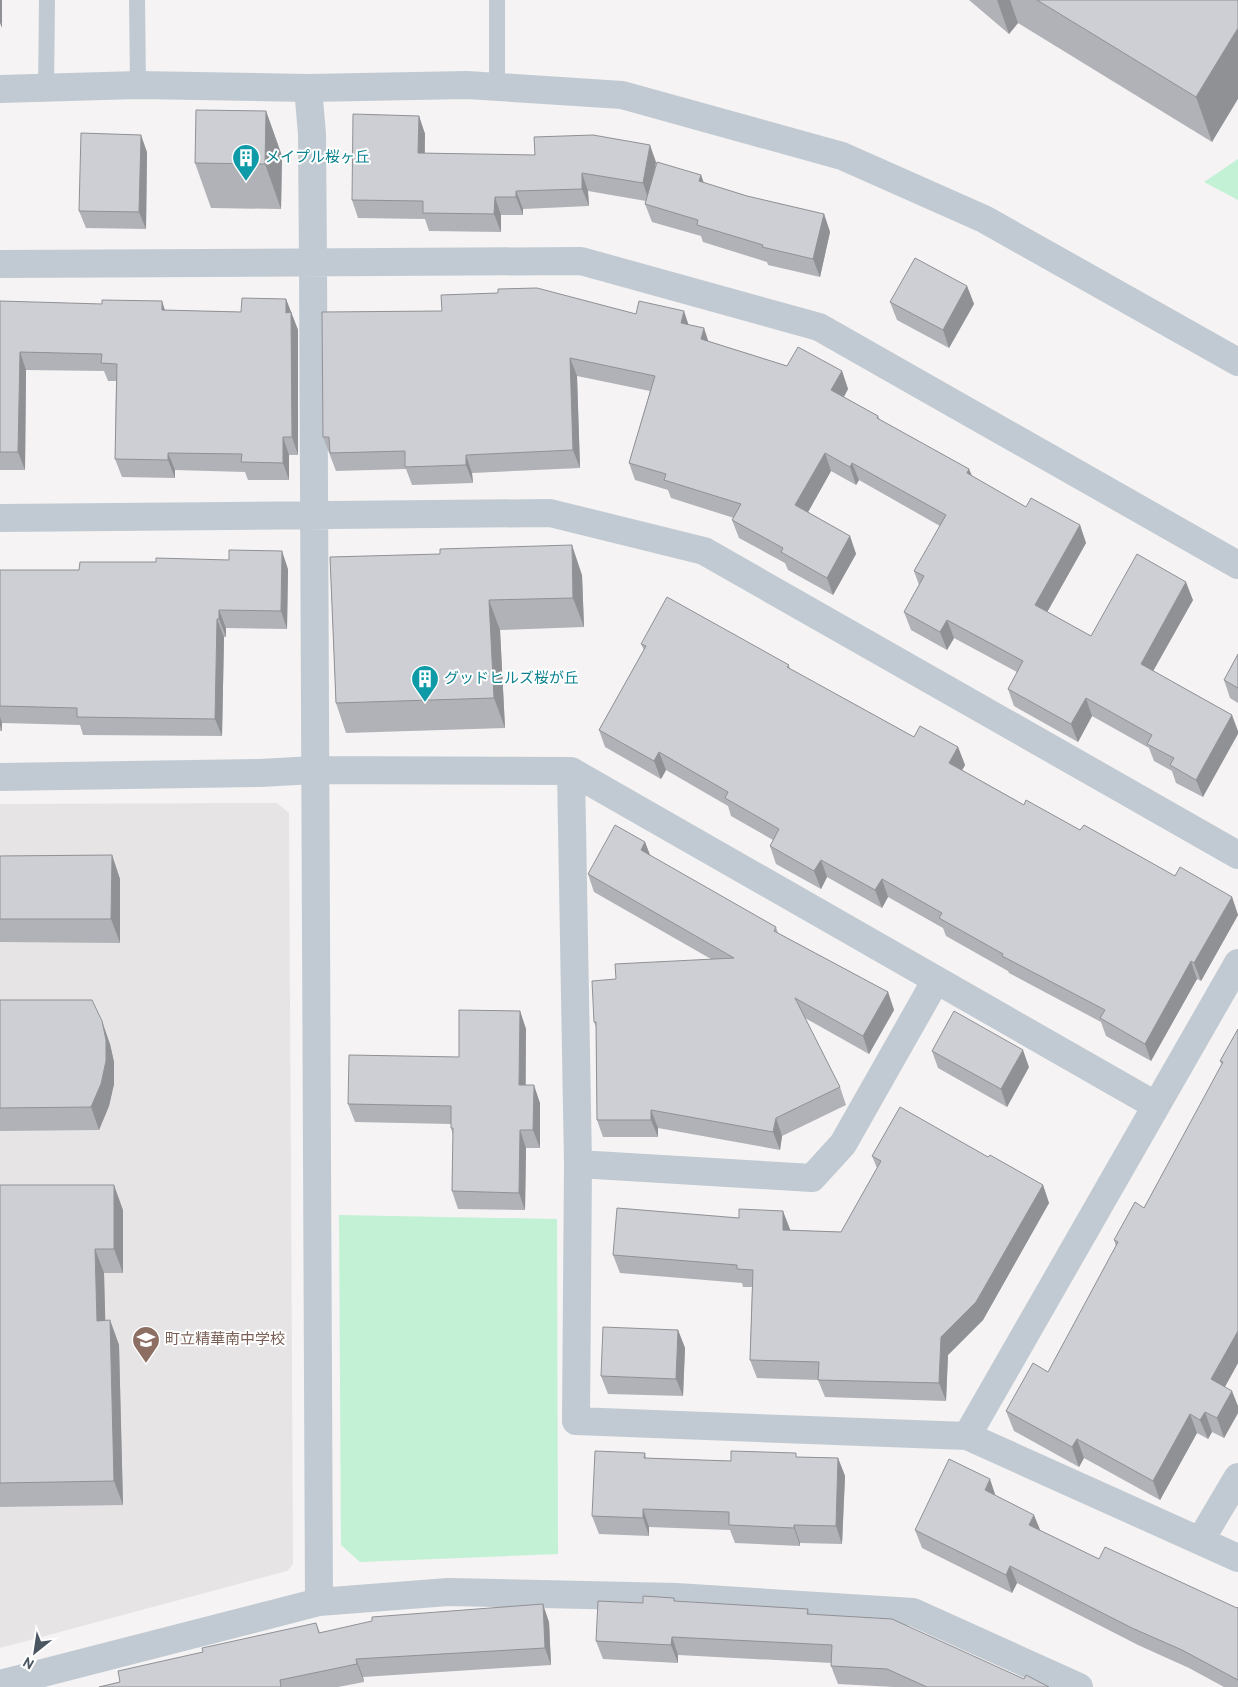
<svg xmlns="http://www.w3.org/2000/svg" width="1238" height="1687" font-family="Overpass,'Noto Sans JP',sans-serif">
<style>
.education{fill:#e6e4e5}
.green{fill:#c3f1d5}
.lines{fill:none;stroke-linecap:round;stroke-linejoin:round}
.service{stroke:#c1cad2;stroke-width:16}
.minor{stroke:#c1cad2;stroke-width:28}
.tertiary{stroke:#c1cad2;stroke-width:28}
.wall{fill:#b0b2b7}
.shaded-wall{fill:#909195}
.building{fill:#cdcfd5;stroke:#909195}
.labels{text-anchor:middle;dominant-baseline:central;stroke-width:4;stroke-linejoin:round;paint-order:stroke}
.culture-label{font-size:15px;fill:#0d838f;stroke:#fff;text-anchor:start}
.education-label{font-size:15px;fill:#785e54;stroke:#fff;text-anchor:start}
</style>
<rect width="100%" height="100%" fill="#f5f3f3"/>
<path class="education" d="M277 803 289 813 293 1564 287 1571 0 1648V804Z"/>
<path class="green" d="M1238 159V200L1204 182Z
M339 1215 557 1219 558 1554 360 1562 341 1545Z"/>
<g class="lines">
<path class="service" d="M137 0 138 85
M497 87V0
M46 90 47 0"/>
<path class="minor" d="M308 88 312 134 313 262 319 1602
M0 264 581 261 819 327 1238 565
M0 518 550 513 704 551 1238 855
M571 771 578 1164 576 1421 967 1436 1238 1558
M0 777 260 773 314 770 571 771 1155 1105
M578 1164 812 1178 843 1144 936 980
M967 1436 1238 963
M1200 1541 1238 1477
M0 1684 319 1602 448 1592 676 1597 913 1612 1079 1687"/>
<path class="tertiary" d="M0 89 138 85 308 88 467 85 622 95 842 156 984 219 1238 362"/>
</g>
<path class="wall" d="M969 0H1238L1212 142 1018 23 1009 34Z
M266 111 282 156 281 209 211 208 195 163Z
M419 116 425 134V153L656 162 654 173 701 175 704 183 747 196 824 214 830 232 820 277 768 265 767 262 703 242 701 236 652 222 645 204 646 201 588 191 589 206 523 209V215H501V232L429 231 425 219 358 218 352 200Z
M147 152 146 229 86 228 79 211Z
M967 286 974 304 949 348 897 320 890 302Z
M286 299 298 330V455H289V480H248L245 472 175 470V478L122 477 115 459 116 381H108L104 371 26 370 25 470H0V301L165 310 241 312Z
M636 314 689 325 708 341 787 366 842 371 848 389 844 397 878 416 880 420 969 469 972 476 1026 507 1080 525 1086 543 1047 612 1091 636 1193 600 1153 671 1232 715 1203 797 1176 783 1172 771 1154 761 1149 748 1092 716 1078 742 1014 706 1008 689 1017 672 954 638 947 650 911 630 904 612 919 585 914 571 940 526 859 480 856 485 831 471 808 512 850 536 856 554 833 595 788 570 785 563 739 538 732 520 734 518 671 498 668 490 635 480 629 463 650 391 577 376 580 468 472 473 473 483 412 485 406 469 336 471 323 437Z
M330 557 582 575 584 627 500 630 505 728 346 733 336 703Z
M288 569 287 629 226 628V637H224L222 736 83 735 80 725 2 723V731H0V570H79Z
M641 644 789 665 790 669 914 737 958 747 965 765 962 770 1024 805 1080 830 1175 876 1232 897 1238 915 1201 981 1197 979 1151 1061 1106 1036 1101 1022 1009 973 1008 971 946 936 943 928 888 897 882 908 827 877 821 889 776 864 770 846 773 840 731 816 728 806 666 770 661 779 605 747 599 730 644 650Z
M1238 654V703L1230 698 1224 680Z
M645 842 650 856 776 927 778 933 888 992 894 1010 869 1054 805 1018 840 1087 846 1105 782 1136 780 1150 658 1128V1137H603L597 1120 596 1027 594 1022 711 959 594 892 588 874Z
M112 855 120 879V943L0 942V856Z
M0 1000 110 1044 114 1062V1084L109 1106 99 1130 0 1131Z
M520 1011 526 1029V1085L540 1103V1148H526L525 1210 458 1209 452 1191 453 1135 451 1128V1124L355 1122 348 1104 459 1057Z
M1238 1029V1363L1225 1387 1238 1406V1413L1224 1438 1212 1432 1208 1439 1197 1433 1160 1500 1084 1458 1079 1467 1014 1431 1006 1411 1048 1372 1116 1246 1114 1240 1144 1208 1222 1065 1220 1061Z
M932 1051 1029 1067 1007 1107 938 1068Z
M872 1156 988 1157 1043 1185 1049 1203 983 1320 948 1355 946 1401 825 1397 818 1380 757 1378 750 1360 752 1287H743L742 1283 620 1273 613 1255 790 1229V1230L841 1232 877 1168Z
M0 1185 123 1210V1273H104L105 1321 110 1320 119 1345 123 1505 0 1507Z
M678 1330 685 1348 683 1396 608 1394 601 1376Z
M645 1453 646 1458 731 1461 797 1457 838 1458 845 1476 842 1544 800 1543V1546L735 1543 730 1530 649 1527V1536L599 1534 592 1516Z
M996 1496 1040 1531 1099 1559 1237 1608 1238 1607V1687H1224L1189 1668 1138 1645 1017 1583 1012 1593 922 1548 915 1530Z
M674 1598 675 1602 808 1609 810 1615 1024 1679 1049 1687H894L838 1684 831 1666 832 1663 678 1655V1663L603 1659 596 1641 643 1603Z
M549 1622 551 1665 363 1677 364 1682 338 1687H99L120 1682 203 1652 316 1623 320 1633Z"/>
<path class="shaded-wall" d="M0 0H2V28L0 23Z
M997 0H1010L1018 23 1009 34Z
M1238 28V99L1212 142 1196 97Z
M266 111 282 156 281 209 265 164Z
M419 116 425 134 424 170 418 153Z
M141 135 147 152 146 229 139 212Z
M650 145 656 162 649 201 643 183Z
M582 173 588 191 589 206 582 189Z
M701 175 707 193 699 181Z
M516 191 523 209V215L516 197Z
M495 197 501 215V232L494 214Z
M824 214 830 232 820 277 813 259Z
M967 286 974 304 949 348 943 330Z
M286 299 298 330V455L292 437 286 313Z
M162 301 168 319 162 310Z
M684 311 690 329 681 323Z
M704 328 710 346 701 339Z
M20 352 26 370 25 470 18 452Z
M570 358 577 376 580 468 573 450Z
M842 371 848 389 838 407 831 390Z
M283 437 289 455V480L283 463Z
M168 453 175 470V478L168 460Z
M825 453 831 471 802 523 795 505Z
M466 455 472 473 473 483 466 465Z
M852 463 859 480 856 485 850 467Z
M969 469 976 487 967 473Z
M1080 525 1086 543 1041 623 1035 605Z
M850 536 856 554 833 595 827 578Z
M572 545 582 575 584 627 573 598Z
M282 551 288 569 287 629 281 611Z
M1186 582 1193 600 1147 682 1141 664Z
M489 600 500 630 505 728 494 698Z
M219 610 226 628V637L219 619Z
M217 619 224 637 222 736 215 719Z
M947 620 954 638 947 650 940 632Z
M1086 698 1092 716 1078 742 1071 724Z
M1232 715 1238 731V734L1203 797 1196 780Z
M0 717 2 723V731L0 725Z
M958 747 965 765 956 781 949 763Z
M659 752 666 770 661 779 654 761Z
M645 842 652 860 641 850Z
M112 855 120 879V943L111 919Z
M821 860 827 877 821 889 814 871Z
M882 879 888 897 882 908 875 890Z
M1232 897 1238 915 1201 981 1194 963Z
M1191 961 1197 979 1151 1061 1145 1044Z
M888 992 894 1010 869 1054 863 1036Z
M520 1011 526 1029 525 1102 519 1085Z
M102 1021 110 1044 114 1062V1084L109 1106 99 1130 91 1107Z
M1023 1050 1029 1067 1007 1107 1001 1089Z
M534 1085 540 1103V1148L533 1130Z
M651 1110 658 1128V1137L651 1120Z
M776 1118 782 1136 780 1150 773 1132Z
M520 1130 526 1148 525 1210 519 1193Z
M114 1185 123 1210V1273L114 1249Z
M1043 1185 1049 1203 983 1320 948 1355 946 1401 939 1383 941 1337Z
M783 1211 790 1229 789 1248 783 1230Z
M95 1249 104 1273 106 1345 97 1321Z
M110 1320 119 1345 123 1505 114 1481Z
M678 1330 685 1348 683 1396 676 1379Z
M1238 1331V1363L1218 1399 1211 1379Z
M1232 1391 1238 1406V1413L1224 1438 1217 1418Z
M1205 1412 1212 1432 1208 1439 1200 1420Z
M1190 1414 1197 1433 1160 1500 1153 1481Z
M1077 1439 1084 1458 1079 1467 1072 1447Z
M838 1458 845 1476 842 1544 836 1526Z
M990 1479 996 1497 985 1490Z
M643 1509 649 1527V1536L643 1518Z
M1034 1515 1041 1532 1029 1525Z
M794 1525 800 1543V1546L794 1528Z
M1010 1566 1017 1583 1012 1593 1006 1575Z
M543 1604 549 1622 551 1665 545 1648Z
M672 1637 678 1655V1663L671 1645Z
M356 1659 363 1677 364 1682 357 1664Z"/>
<path class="building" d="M1037 0H1238V28L1196 97Z
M196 110 266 111 265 164 195 163Z
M353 114 419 116 418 153 535 155 534 137 593 135 650 145 643 183 582 173V189L516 191V197H495L494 214 423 213V201L352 200Z
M81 133 141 135 139 212 79 211Z
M657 162 701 175 699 181 747 196 824 214 813 259 762 247 763 245 697 225 698 220 645 204Z
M915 258 967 286 943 330 890 302Z
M537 288 636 314 639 301 684 311 681 323 704 328 701 339 787 366 798 347 842 371 831 390 878 416 877 418 969 469 967 473 1026 507 1031 498 1080 525 1035 605 1091 636 1137 554 1186 582 1141 664 1232 715 1196 780 1170 765 1174 758 1147 744 1152 735 1086 698 1071 724 1008 689 1023 661 947 620 940 632 904 612 924 576 914 571 946 515 852 463 850 467 825 453 795 505 850 536 827 578 781 552 783 548 732 520 741 504 664 480 666 474 629 463 655 376 570 358 573 450 466 455V465L405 467V451L330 453 329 437H323L322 312 442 311 441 295 498 293V289Z
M242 298 286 299V313L291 312 292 437H283V463L241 462 242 454 168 453V460L115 459 117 364 101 363 102 354 20 352 18 452H0V301L102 304V300L162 301V310L241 312Z
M572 545 573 598 489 600 494 698 336 703 330 557 440 554V549Z
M229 550 282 551 281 611 219 610V619H217L215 719 77 717V708L0 706V570H79L80 562H156V558L229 560Z
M667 597 789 665 787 667 914 737 920 726 958 747 949 763 1024 805 1026 800 1080 830 1084 825 1175 876 1180 867 1232 897 1194 963 1191 961 1145 1044 1100 1018 1105 1010 1002 956 1003 954 939 918 942 913 882 879 875 890 821 860 814 871 770 846 779 829 725 798 728 792 659 752 654 761 599 730 646 646 641 644Z
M1238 654V688L1224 680Z
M615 825 645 842 641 850 776 927 774 931 888 992 863 1036 795 998 840 1087 776 1118 773 1132 651 1110V1120H597L596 1022H594L592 981 616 979 615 964 734 958 588 874Z
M112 855 111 919H0V856Z
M0 1000H92L102 1021 106 1040V1061L101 1084 91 1107 0 1108Z
M459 1010 520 1011 519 1085H534L533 1130H520L519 1193 452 1191 453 1128H451V1106L348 1104 349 1055 459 1057Z
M954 1011 1023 1050 1001 1089 932 1051Z
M1238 1029V1331L1211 1379 1232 1391 1217 1418 1205 1412 1200 1420 1190 1414 1153 1481 1077 1439 1072 1447 1006 1411 1033 1363 1048 1372 1118 1242 1114 1240 1135 1202 1144 1208 1223 1062 1220 1061Z
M900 1107 988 1157 990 1155 1043 1185 976 1302 941 1337 939 1383 818 1380 819 1362 750 1360 753 1270 737 1269V1265L613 1255 617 1208 739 1218V1209L783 1211V1230L841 1232 881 1161 872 1156Z
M0 1185H114V1249H95L97 1321 110 1320 114 1481 0 1483Z
M603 1327 678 1330 676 1379 601 1376Z
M595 1451 645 1453 644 1458 731 1461V1451L796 1453V1457L838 1458 836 1526 794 1525V1528L729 1525V1512L643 1509V1518L592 1516Z
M949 1459 990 1479 985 1490 1034 1515 1029 1525 1099 1559 1105 1547 1237 1608 1238 1607V1680L1182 1650 1132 1628 1010 1566 1006 1575 915 1530Z
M643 1596 674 1598V1601L808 1609 807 1614 892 1619 1024 1679 1026 1675 1049 1687H927L887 1669 831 1666 832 1645 672 1637 671 1645 596 1641 598 1601 643 1603Z
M543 1604 545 1648 356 1659 357 1664 280 1680 281 1687H99L120 1682 118 1671 203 1652 202 1648 316 1623 319 1633 372 1621V1617Z"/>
<defs>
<symbol id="building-pin" viewBox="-11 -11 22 30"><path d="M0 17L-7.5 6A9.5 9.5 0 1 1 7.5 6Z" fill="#0f9aa8" stroke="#fff"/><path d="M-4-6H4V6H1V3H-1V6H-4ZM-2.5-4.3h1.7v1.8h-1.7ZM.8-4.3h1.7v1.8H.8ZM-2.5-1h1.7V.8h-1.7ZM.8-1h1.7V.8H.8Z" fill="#fff"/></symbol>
<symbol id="school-pin" viewBox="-11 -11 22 30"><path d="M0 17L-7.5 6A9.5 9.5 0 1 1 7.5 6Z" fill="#8d6e63" stroke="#fff"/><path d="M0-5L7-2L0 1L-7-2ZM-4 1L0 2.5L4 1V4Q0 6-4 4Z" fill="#fff"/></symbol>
</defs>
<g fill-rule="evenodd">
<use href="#building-pin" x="230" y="142" width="32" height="43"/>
<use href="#building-pin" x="409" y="663" width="32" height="43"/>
<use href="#school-pin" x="130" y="1324" width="32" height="43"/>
</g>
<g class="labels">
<g class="culture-label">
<text x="265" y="158">メイプル桜ヶ丘</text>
<text x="444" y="679">グッドヒルズ桜が丘</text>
</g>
<g class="education-label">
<text x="165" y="1340">町立精華南中学校</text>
</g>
</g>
<g transform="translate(35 1652) rotate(210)" stroke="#ffffff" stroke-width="4" paint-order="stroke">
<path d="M0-4L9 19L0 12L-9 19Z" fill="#4a5661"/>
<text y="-8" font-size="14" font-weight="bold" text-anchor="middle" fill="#4a5661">N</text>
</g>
</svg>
